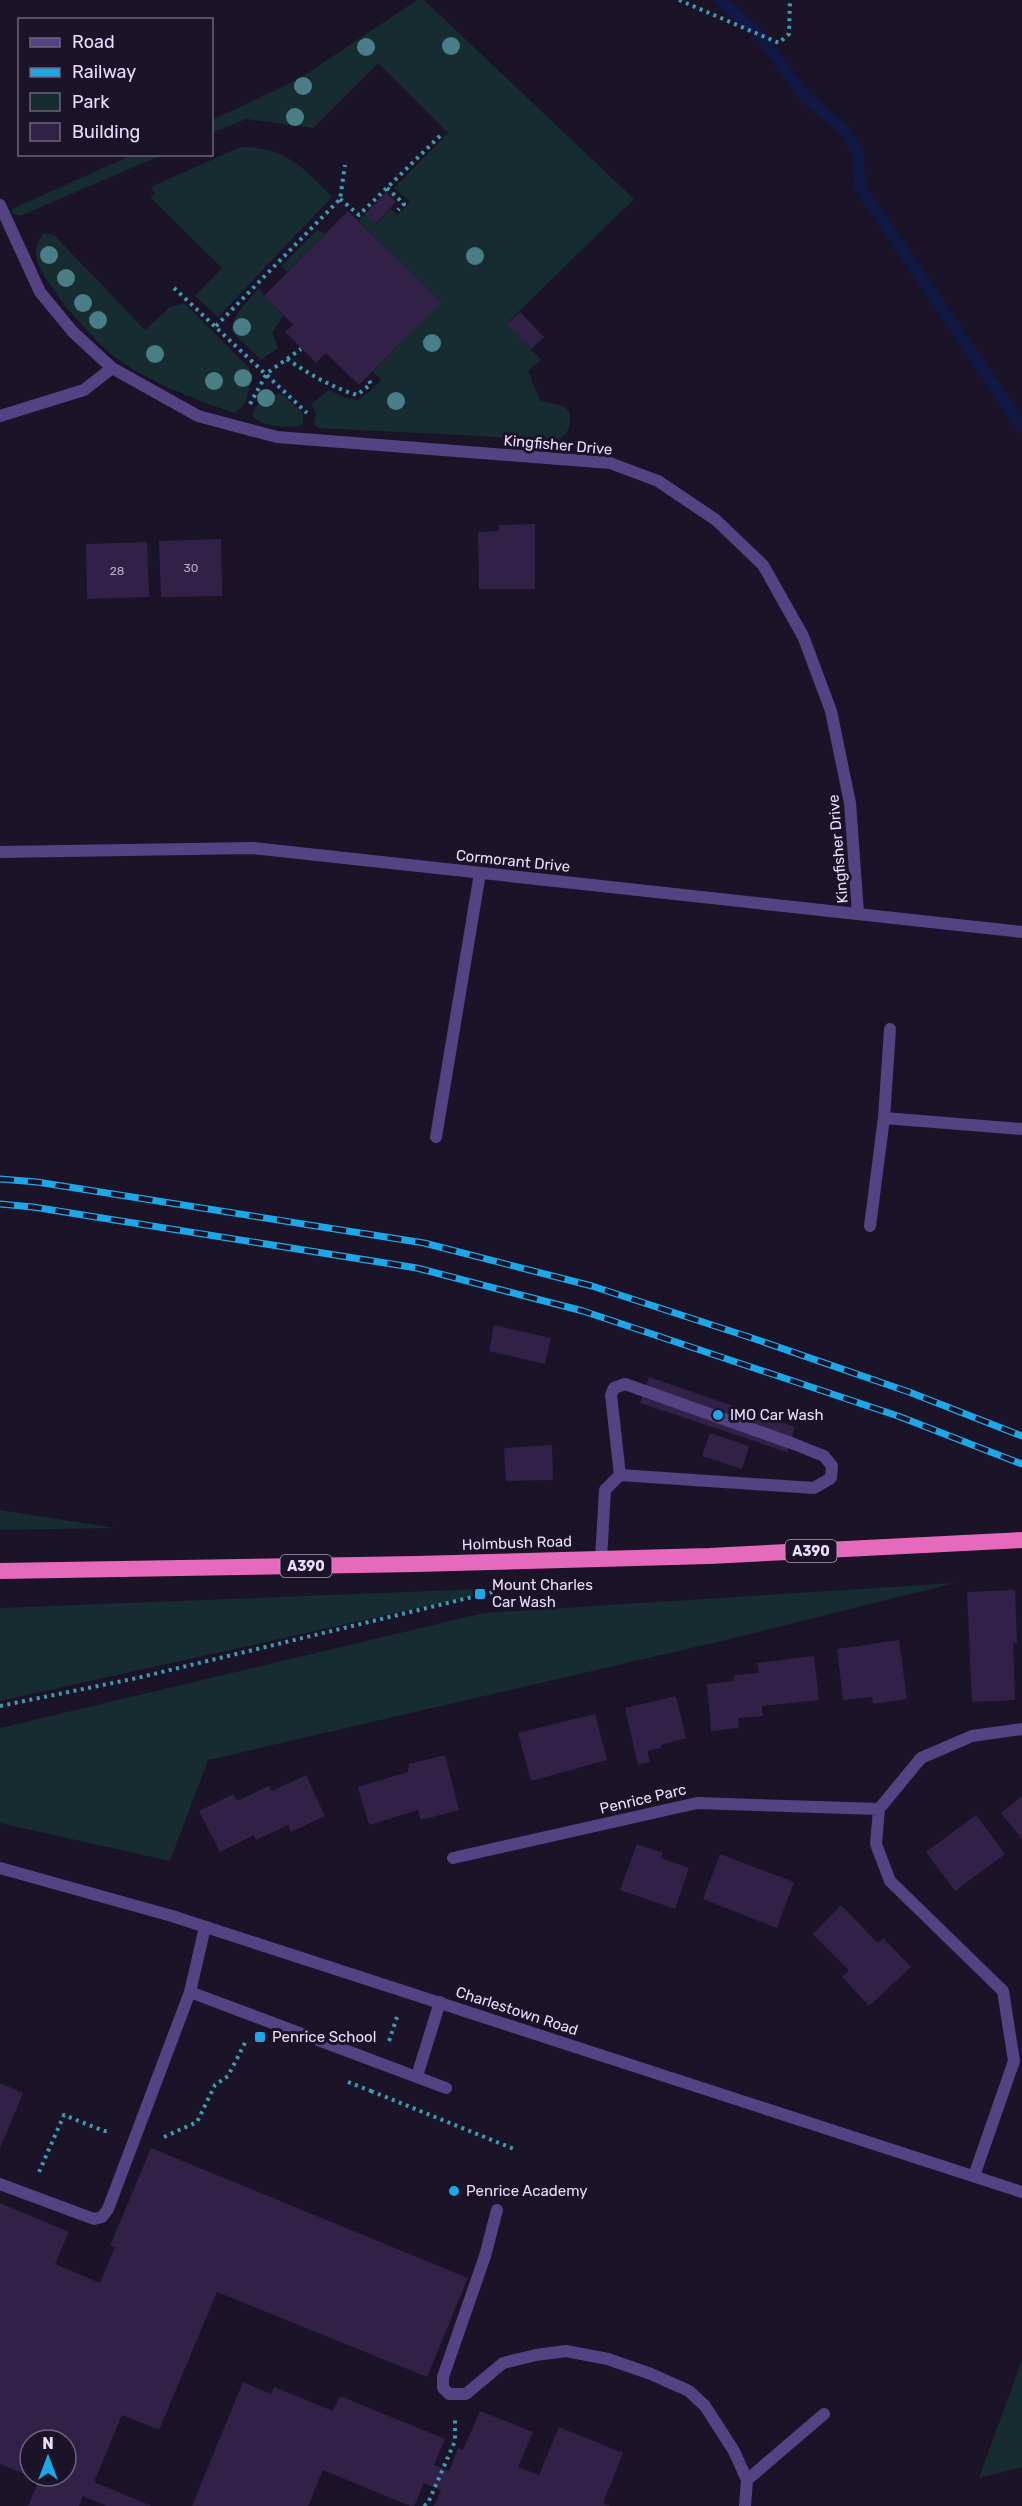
<svg xmlns="http://www.w3.org/2000/svg" width="1022" height="2506" font-family="Rubik,sans-serif">
<style>
.green{fill:#162c31}
.lines{fill:none;stroke-linecap:round;stroke-linejoin:round}
.stream{stroke:#101843;stroke-width:12}
.building{fill:#312147;fill-rule:evenodd}
.path{stroke:#3d9db0;stroke-width:4;stroke-dasharray:3 4.5;stroke-linecap:butt}
.service{stroke:#534382;stroke-width:12}
.minor{stroke:#534382;stroke-width:12}
.tertiary{stroke:#534382;stroke-width:12}
.trunk{stroke:#e66abc;stroke-width:16}
.rail-casing{stroke:#1ca7e8;stroke-width:7}
.rail{stroke:#1b1328;stroke-width:4.5;stroke-dasharray:14;stroke-linecap:butt}
.tree{fill:#497e86}
.poi-dot{fill:#1ca7e8;stroke:#1b1328;stroke-width:2}
.labels{text-anchor:middle;dominant-baseline:central;stroke-width:6;stroke-linejoin:round;paint-order:stroke}
.number-label{font-size:12px;fill:#baaecf}
.shield{fill:#1b1328;stroke:#aaa0bc;stroke-width:1.5}
.shield-label{font-size:14px;font-weight:bold;fill:#e7ddfc}
.street-label{font-size:15px;fill:#e7ddfc;stroke:#1b1328}
.poi-label{font-size:15px;fill:#e7ddfc;stroke:#1b1328;text-anchor:start}
</style>
<rect width="100%" height="100%" fill="#1b1328"/>
<path class="green" d="M417 0H424L634 199 507 323 541 360 528 371 540 400 565 407 570 413C571 425 569 434 558 440L319 428 314 425 316 413 311 404 329 390 346 398 358 400 371 390 381 380 373 372 441 302 359 221 365 214 376 224 390 209 398 215 410 202 394 188 448 133 378 63 313 128 246 119 212 133V120L299 79Z
M240 147C285 147 302 166 332 197L218 317 195 296 222 268 150 197 155 194 151 187Z
M134 154 162 155 20 216 12 213V209Z
M317 230 325 234 287 272 281 266Z
M43 233 54 235 145 330 170 307 184 303 249 368C252 382 249 407 234 413 196 400 141 379 110 353 90 336 38 279 36 255 35 247 39 240 43 233Z
M259 288 264 296 283 316 272 333 278 348 261 360 232 332C231 315 249 300 259 288Z
M282 394 303 413V424C292 430 260 426 252 416 256 402 268 394 282 394Z
M0 1510 115 1528 0 1530Z
M955 1583 726 1640 208 1760 170 1861 0 1823V1728L484 1613Z
M482 1589V1594L0 1701V1608Z
M1022 2360V2467L979 2478Z"/>
<g class="lines">
<path class="stream" d="M720 0 761 36 803 95 844 130 857 151 860 187 1022 427"/>
</g>
<path class="building" d="M386 192 396 202 375 224 365 214Z
M348 211 442 302 359 385 326 353 316 363 285 332 293 325 264 296Z
M520 312 544 337 531 349 507 324Z
M535 524V589H479L478 532 499 531V525Z
M221 539 222 596 161 597 159 541Z
M147 542 149 597 87 599 86 544Z
M494 1325 551 1338 545 1364 489 1351Z
M649 1377 795 1427 787 1452 640 1403Z
M710 1433 749 1446 742 1469 702 1456Z
M552 1445 553 1480 506 1481 504 1448Z
M1015 1590 1017 1643H1013L1015 1700 972 1702 967 1592Z
M899 1640 907 1699 873 1704 872 1697 843 1700 837 1649Z
M814 1656 819 1700 762 1706 763 1716 738 1718 739 1728 711 1731 707 1684 734 1681V1675L759 1673 757 1663Z
M676 1696 686 1738 661 1745V1748L647 1751 650 1762 638 1765 625 1708Z
M595 1714 607 1760 531 1781 518 1733Z
M445 1755 459 1810 421 1820 418 1810 369 1825 358 1787 408 1772 409 1764Z
M306 1775 325 1816 291 1832 288 1825 256 1840 254 1835 220 1852 199 1811 233 1794 237 1801 269 1786 272 1791Z
M1022 1796V1839L1001 1813Z
M976 1815 1005 1854 955 1891 926 1852Z
M637 1844 663 1853 661 1858 689 1868 675 1909 620 1890Z
M720 1854 794 1882 777 1928 703 1899Z
M841 1905 878 1943 883 1938 911 1967 869 2006 842 1977 849 1970 813 1934Z
M0 2083 23 2093 0 2148Z
M151 2148 468 2278 427 2377 217 2292 159 2430 122 2415 94 2482 152 2506H107L83 2496 79 2506H28L39 2480 0 2464V2203L69 2232 55 2264 100 2283 115 2247 110 2246ZM30 2440H66V2476H30Z
M243 2382 271 2394 274 2387 333 2411 340 2396 445 2439 434 2465 449 2471 458 2448 463 2450 480 2411 533 2432 518 2467 539 2475 559 2427 623 2453 603 2503 610 2506H434L441 2490 424 2483 414 2506H410L323 2470 308 2506H192Z"/>
<g class="lines">
<path class="path" d="M679 0 779 43 789 34 790 0
M387 188 404 204 398 210
M340 199 359 215 443 133
M174 288 307 413
M216 326 340 199 345 165
M287 359C309 374 331 387 357 395L371 384 367 377
M250 404 267 373 301 349
M0 1706 137 1678 493 1592
M389 2041 397 2017
M348 2082 371 2091 372 2087
M371 2091 514 2149
M164 2137 197 2122 215 2085 228 2076 246 2041
M39 2172 64 2115 104 2131H111
M424 2506 428 2503 455 2441V2419"/>
<path class="service" d="M601 1559 605 1490 620 1475 611 1395 614 1388 625 1384 794 1444 824 1456 832 1466 831 1478 814 1488 620 1475
M190 1992 446 2088
M417 2076 440 2002
M0 2184 94 2219 102 2217 108 2209 190 1992 205 1927
M497 2210 485 2256 443 2377V2388L449 2394H466L503 2363 536 2355 566 2351 608 2359 651 2374 689 2391 705 2406 734 2451 747 2480 745 2506
M747 2480 824 2414"/>
<path class="minor" d="M0 205 40 292 73 332 112 368 198 416 277 437 610 463 658 481 716 520 763 565 803 636 831 711 850 803 858 913
M0 416 84 390 112 368
M0 852 253 848 1022 932
M884 1118 1022 1129
M436 1137 480 873
M870 1226 884 1118 890 1029
M453 1858 697 1803 879 1809
M974 2176 1014 2061 1003 1991 890 1881 876 1844 879 1809 921 1758 972 1736 1022 1729"/>
<path class="tertiary" d="M0 1868 172 1916 1022 2192"/>
<path class="trunk" d="M0 1571 416 1564 709 1556 1022 1540"/>
<defs>
<path id="rail" d="M0 1179 37 1182 424 1243 592 1286 752 1338 909 1392 1022 1436
M0 1204 33 1207 417 1268 583 1311 898 1416 1022 1464"/>
</defs>
<use href="#rail" class="rail-casing"/>
<use href="#rail" class="rail"/>
</g>
<g class="tree">
<circle cx="451" cy="46" r="9"/>
<circle cx="366" cy="47" r="9"/>
<circle cx="303" cy="86" r="9"/>
<circle cx="295" cy="117" r="9"/>
<circle cx="49" cy="255" r="9"/>
<circle cx="475" cy="256" r="9"/>
<circle cx="66" cy="278" r="9"/>
<circle cx="83" cy="303" r="9"/>
<circle cx="98" cy="320" r="9"/>
<circle cx="242" cy="327" r="9"/>
<circle cx="432" cy="343" r="9"/>
<circle cx="155" cy="354" r="9"/>
<circle cx="243" cy="378" r="9"/>
<circle cx="214" cy="381" r="9"/>
<circle cx="266" cy="398" r="9"/>
<circle cx="396" cy="401" r="9"/>
</g>
<g class="poi-dot">
<circle cx="718" cy="1415" r="6"/>
<rect x="474" y="1588" width="12" height="12" rx="3"/>
<rect x="254" y="2031" width="12" height="12" rx="3"/>
<circle cx="454" cy="2191" r="6"/>
</g>
<g class="labels">
<g class="number-label">
<text x="191" y="568">30</text>
<text x="117" y="571">28</text>
</g>
<g class="shield">
<rect x="785.5" y="1540" width="51" height="22" rx="4.5"/>
<rect x="280.5" y="1555" width="51" height="22" rx="4.5"/>
</g>
<g class="shield-label">
<text x="811" y="1551">A390</text>
<text x="306" y="1566">A390</text>
</g>
<g class="street-label">
<text transform="translate(558 445) rotate(5)">Kingfisher Drive</text>
<text transform="translate(838 849) rotate(-95)">Kingfisher Drive</text>
<text transform="translate(513 861) rotate(6)">Cormorant Drive</text>
<text transform="translate(517 1543) rotate(-2)">Holmbush Road</text>
<text transform="translate(643 1799) rotate(-13)">Penrice Parc</text>
<text transform="translate(517 2011) rotate(18)">Charlestown Road</text>
</g>
<g class="poi-label">
<text x="730" y="1415">IMO Car Wash</text>
<text x="492" y="1585">Mount Charles<tspan x="492" dy="17">Car Wash</tspan></text>
<text x="272" y="2037">Penrice School</text>
<text x="466" y="2191">Penrice Academy</text>
</g>
</g>
<rect x="18" y="18" width="195" height="138" fill="#1b1328" stroke="#6d647d" stroke-width="1.5"/>
<rect x="30" y="38" width="30" height="9" fill="#534382" stroke="#6d647d" stroke-width="1.5"/>
<text x="72" y="48" font-size="18" fill="#e7ddfc">Road</text>
<rect x="30" y="68" width="30" height="9" fill="#1ca7e8" stroke="#6d647d" stroke-width="1.5"/>
<text x="72" y="78" font-size="18" fill="#e7ddfc">Railway</text>
<rect x="30" y="93" width="30" height="18" fill="#162c31" stroke="#6d647d" stroke-width="1.5"/>
<text x="72" y="108" font-size="18" fill="#e7ddfc">Park</text>
<rect x="30" y="123" width="30" height="18" fill="#312147" stroke="#6d647d" stroke-width="1.5"/>
<text x="72" y="138" font-size="18" fill="#e7ddfc">Building</text>
<g transform="translate(48 2458)"><circle r="28" fill="#1b1328" stroke="#6d647d" stroke-width="1.5"/>
<path d="M0-4.5L10 22L0 15L-10 22Z" fill="#1ca7e8"/>
<text y="-9" font-size="16" font-weight="bold" text-anchor="middle" fill="#e7ddfc">N</text>
</g>
</svg>
